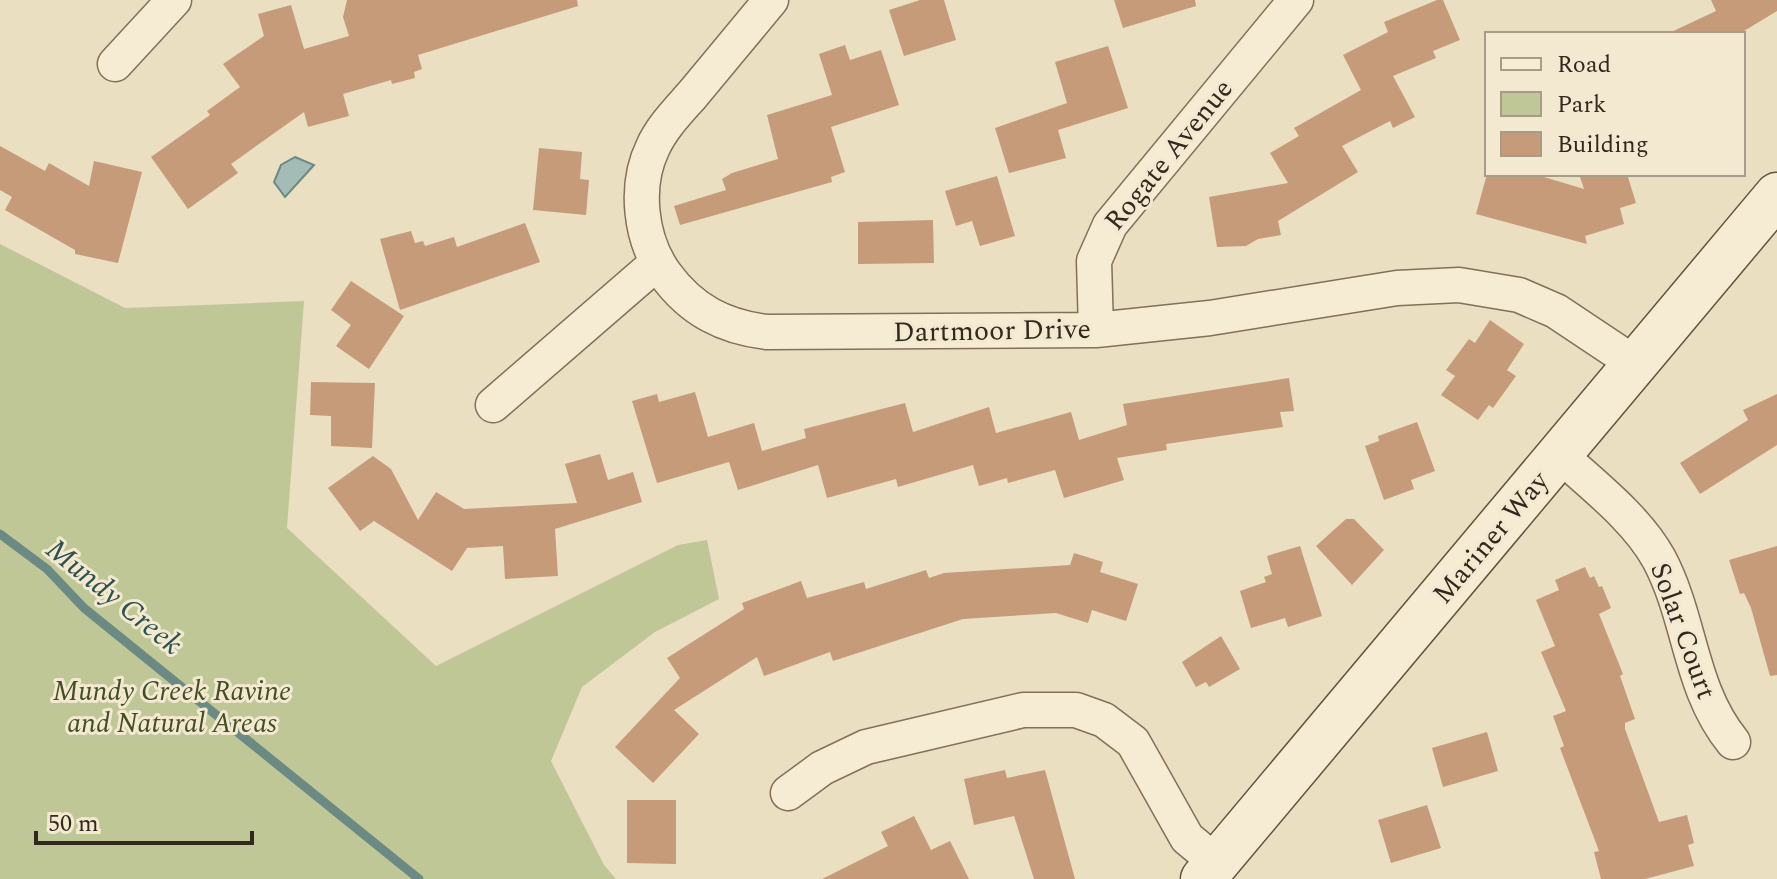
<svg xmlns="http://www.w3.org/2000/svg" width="1777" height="879" font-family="Spectral,serif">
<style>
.green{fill:#c0c796}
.water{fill:#a3bdb6;stroke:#6b8a83;stroke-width:2}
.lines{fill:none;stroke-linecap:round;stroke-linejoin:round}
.stream{stroke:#6b8a83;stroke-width:9}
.building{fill:#c69b7a}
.street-casing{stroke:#82705a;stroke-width:37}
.secondary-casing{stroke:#64523d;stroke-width:47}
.street{stroke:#f6ecd3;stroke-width:34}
.secondary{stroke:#f6ecd3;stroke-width:44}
.labels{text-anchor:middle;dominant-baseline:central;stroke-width:6;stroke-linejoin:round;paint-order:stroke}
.street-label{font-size:28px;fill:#33281d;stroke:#f2e9d0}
.park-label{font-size:28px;font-style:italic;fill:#434e25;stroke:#f2e9d0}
.water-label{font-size:30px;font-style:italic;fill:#2e5250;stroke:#f2e9d0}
</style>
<rect width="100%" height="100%" fill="#eadfc1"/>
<path class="green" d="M0 244 125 308 304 301 287 528 436 666 678 545 707 540 719 599 655 632 582 687 551 761 604 865 616 879H0Z"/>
<path class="water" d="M295 157 314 165 285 197 274 182 281 165Z"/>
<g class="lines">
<path class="stream" d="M0 534 47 569 84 608 419 879"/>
</g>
<path class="building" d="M347 0H577L578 6 418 55 422 69 414 72 415 78 392 84 391 80 343 94 349 116 308 127 304 112 231 164 238 173 188 209 151 157 210 115 207 111 240 87 223 64 264 36 258 14 291 5 304 49 349 36 343 17Z
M920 0H944L956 40 904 56 889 10Z
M1114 0H1195L1196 6 1123 28Z
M1437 0H1443L1460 40 1433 51 1436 58 1393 76 1415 117 1393 128 1390 121 1342 146 1358 172 1278 221 1281 235 1258 239 1246 246 1217 247 1209 197 1288 183 1270 153 1299 136 1294 128 1361 90 1343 55 1388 32 1384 22Z
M1711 0H1777V11L1739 34H1667L1716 11Z
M845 45 850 60 881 50 899 105 831 127 845 172 831 177 832 182 680 225 674 206 726 190 722 179 732 173 778 159 767 115 832 95 819 54Z
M1108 46 1128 108 1058 130 1066 158 1009 173 995 128 1067 103 1055 62Z
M0 146 45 171 49 163 89 186 94 161 142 172 118 263 75 254V250L5 210 12 197 0 190Z
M539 148 582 152 580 179 589 180 586 215 533 210Z
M1487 174H1534L1584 189 1579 174H1627L1636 203 1620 208 1624 224 1585 236 1587 244 1476 214Z
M997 176 1015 236 980 246 972 221 956 226 945 191Z
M933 220 934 263 858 264V222Z
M525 223 540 262 400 310 380 239 411 231 415 243 423 241 425 246 454 237 457 247Z
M351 281 404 316 369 369 336 346 351 325 331 310Z
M1490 320 1524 344 1507 370 1516 376 1493 408 1489 405 1478 420 1441 395 1455 376 1446 370 1469 339 1475 343Z
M1289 378 1294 411 1280 412 1283 427 1166 444 1167 450 1117 458 1124 480 1064 498 1055 470 1008 483 1007 478 979 486 973 465 898 487 896 479 827 498 818 465 738 490 729 462 657 483 632 401 657 394 659 402 695 392 708 437 754 423 762 451 806 438 804 429 905 403 913 432 989 407 996 433 1071 412 1079 440 1127 425 1123 404Z
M311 382 375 383 372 448 331 446V416L310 415Z
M1777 394V445L1700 494 1680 463 1748 420 1743 410Z
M1417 422 1435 471 1411 480 1414 489 1384 500 1365 446 1379 441 1378 436Z
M600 454 608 480 633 472 642 502 555 529 558 576 505 579 503 546 467 548 452 571 374 521 360 531 328 488 373 456 391 469 418 520 436 492 464 509 577 503 565 464Z
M1346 519H1354L1384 550 1352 585 1316 546Z
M1300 546 1322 616 1288 627 1285 618 1251 628 1240 591 1266 582 1264 577 1272 574 1267 556Z
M1777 546V675L1770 676 1751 608 1744 593 1740 594 1729 560Z
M1074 553 1103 562 1100 572 1138 584 1126 621 1092 610 1088 623 1056 613 963 619 833 661 830 652 764 676 757 657 674 710 699 734 653 783 615 747 680 678 667 658 744 609 742 603 801 581 807 598 864 582 866 589 926 570 929 578 944 573 1070 565Z
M1585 567 1590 578 1594 576 1599 587 1602 586 1611 608 1599 614 1623 674 1620 676 1635 719 1625 723V729L1659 822 1687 815 1694 843 1688 845 1694 866 1645 879H1601L1594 852 1599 851 1560 748 1564 746 1553 716 1566 711 1541 652 1555 646 1536 600 1559 590 1555 580Z
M1221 636 1240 669 1209 687 1206 682 1196 687 1182 662Z
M1487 732 1498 771 1443 787 1432 748Z
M1005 770 1007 778 1045 770 1075 879H1034L1014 816 974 825 964 779Z
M627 800H676V864L627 863Z
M1427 805 1441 848 1391 863 1378 820Z
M914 816 931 850 950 841 969 879H822L888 846 881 832Z"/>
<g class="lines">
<defs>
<path id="street" d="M771 0C745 31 719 63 693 94 679 110 662 127 653 147 634 186 640 239 665 274 691 310 724 327 767 332L1096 330 1210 318 1397 288 1459 285 1519 295 1556 311 1637 365
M115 64 174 0
M1096 330 1094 261 1110 225 1296 0
M493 405 657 263
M1561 456C1594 486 1637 519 1659 559 1691 619 1689 688 1733 742
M788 793 822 768 866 747 1023 710H1076L1104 720 1133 742 1187 838 1217 863"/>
<path id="secondary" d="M1203 879 1777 195"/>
</defs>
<use href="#street" class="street-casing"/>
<use href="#secondary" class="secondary-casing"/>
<use href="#street" class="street"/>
<use href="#secondary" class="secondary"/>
</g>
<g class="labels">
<g class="street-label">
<text transform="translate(1169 155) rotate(-51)">Rogate Avenue</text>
<text transform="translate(992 331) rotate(-1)">Dartmoor Drive</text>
<text transform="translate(1491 538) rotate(-50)">Mariner Way</text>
<text transform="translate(1683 631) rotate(70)">Solar Court</text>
</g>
<g class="park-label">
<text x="172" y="691">Mundy Creek Ravine<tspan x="172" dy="32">and Natural Areas</tspan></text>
</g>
<g class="water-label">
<text transform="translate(114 597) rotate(39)">Mundy Creek</text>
</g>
</g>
<rect x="1485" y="32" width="260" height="144" fill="#f2e9d0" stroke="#a69c88" stroke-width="2"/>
<rect x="1501" y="58" width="40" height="12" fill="#f6ecd3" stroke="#a69c88" stroke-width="2"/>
<text x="1557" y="72" font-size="24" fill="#33281d">Road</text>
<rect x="1501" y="92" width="40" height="24" fill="#c0c796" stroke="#a69c88" stroke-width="2"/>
<text x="1557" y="112" font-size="24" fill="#33281d">Park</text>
<rect x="1501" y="132" width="40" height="24" fill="#c69b7a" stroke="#a69c88" stroke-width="2"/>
<text x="1557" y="152" font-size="24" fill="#33281d">Building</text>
<path d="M36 831v12h216v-12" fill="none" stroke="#33281d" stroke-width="4"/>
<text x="48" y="831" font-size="24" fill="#33281d" stroke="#f2e9d0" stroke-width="6" paint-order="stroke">50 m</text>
</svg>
